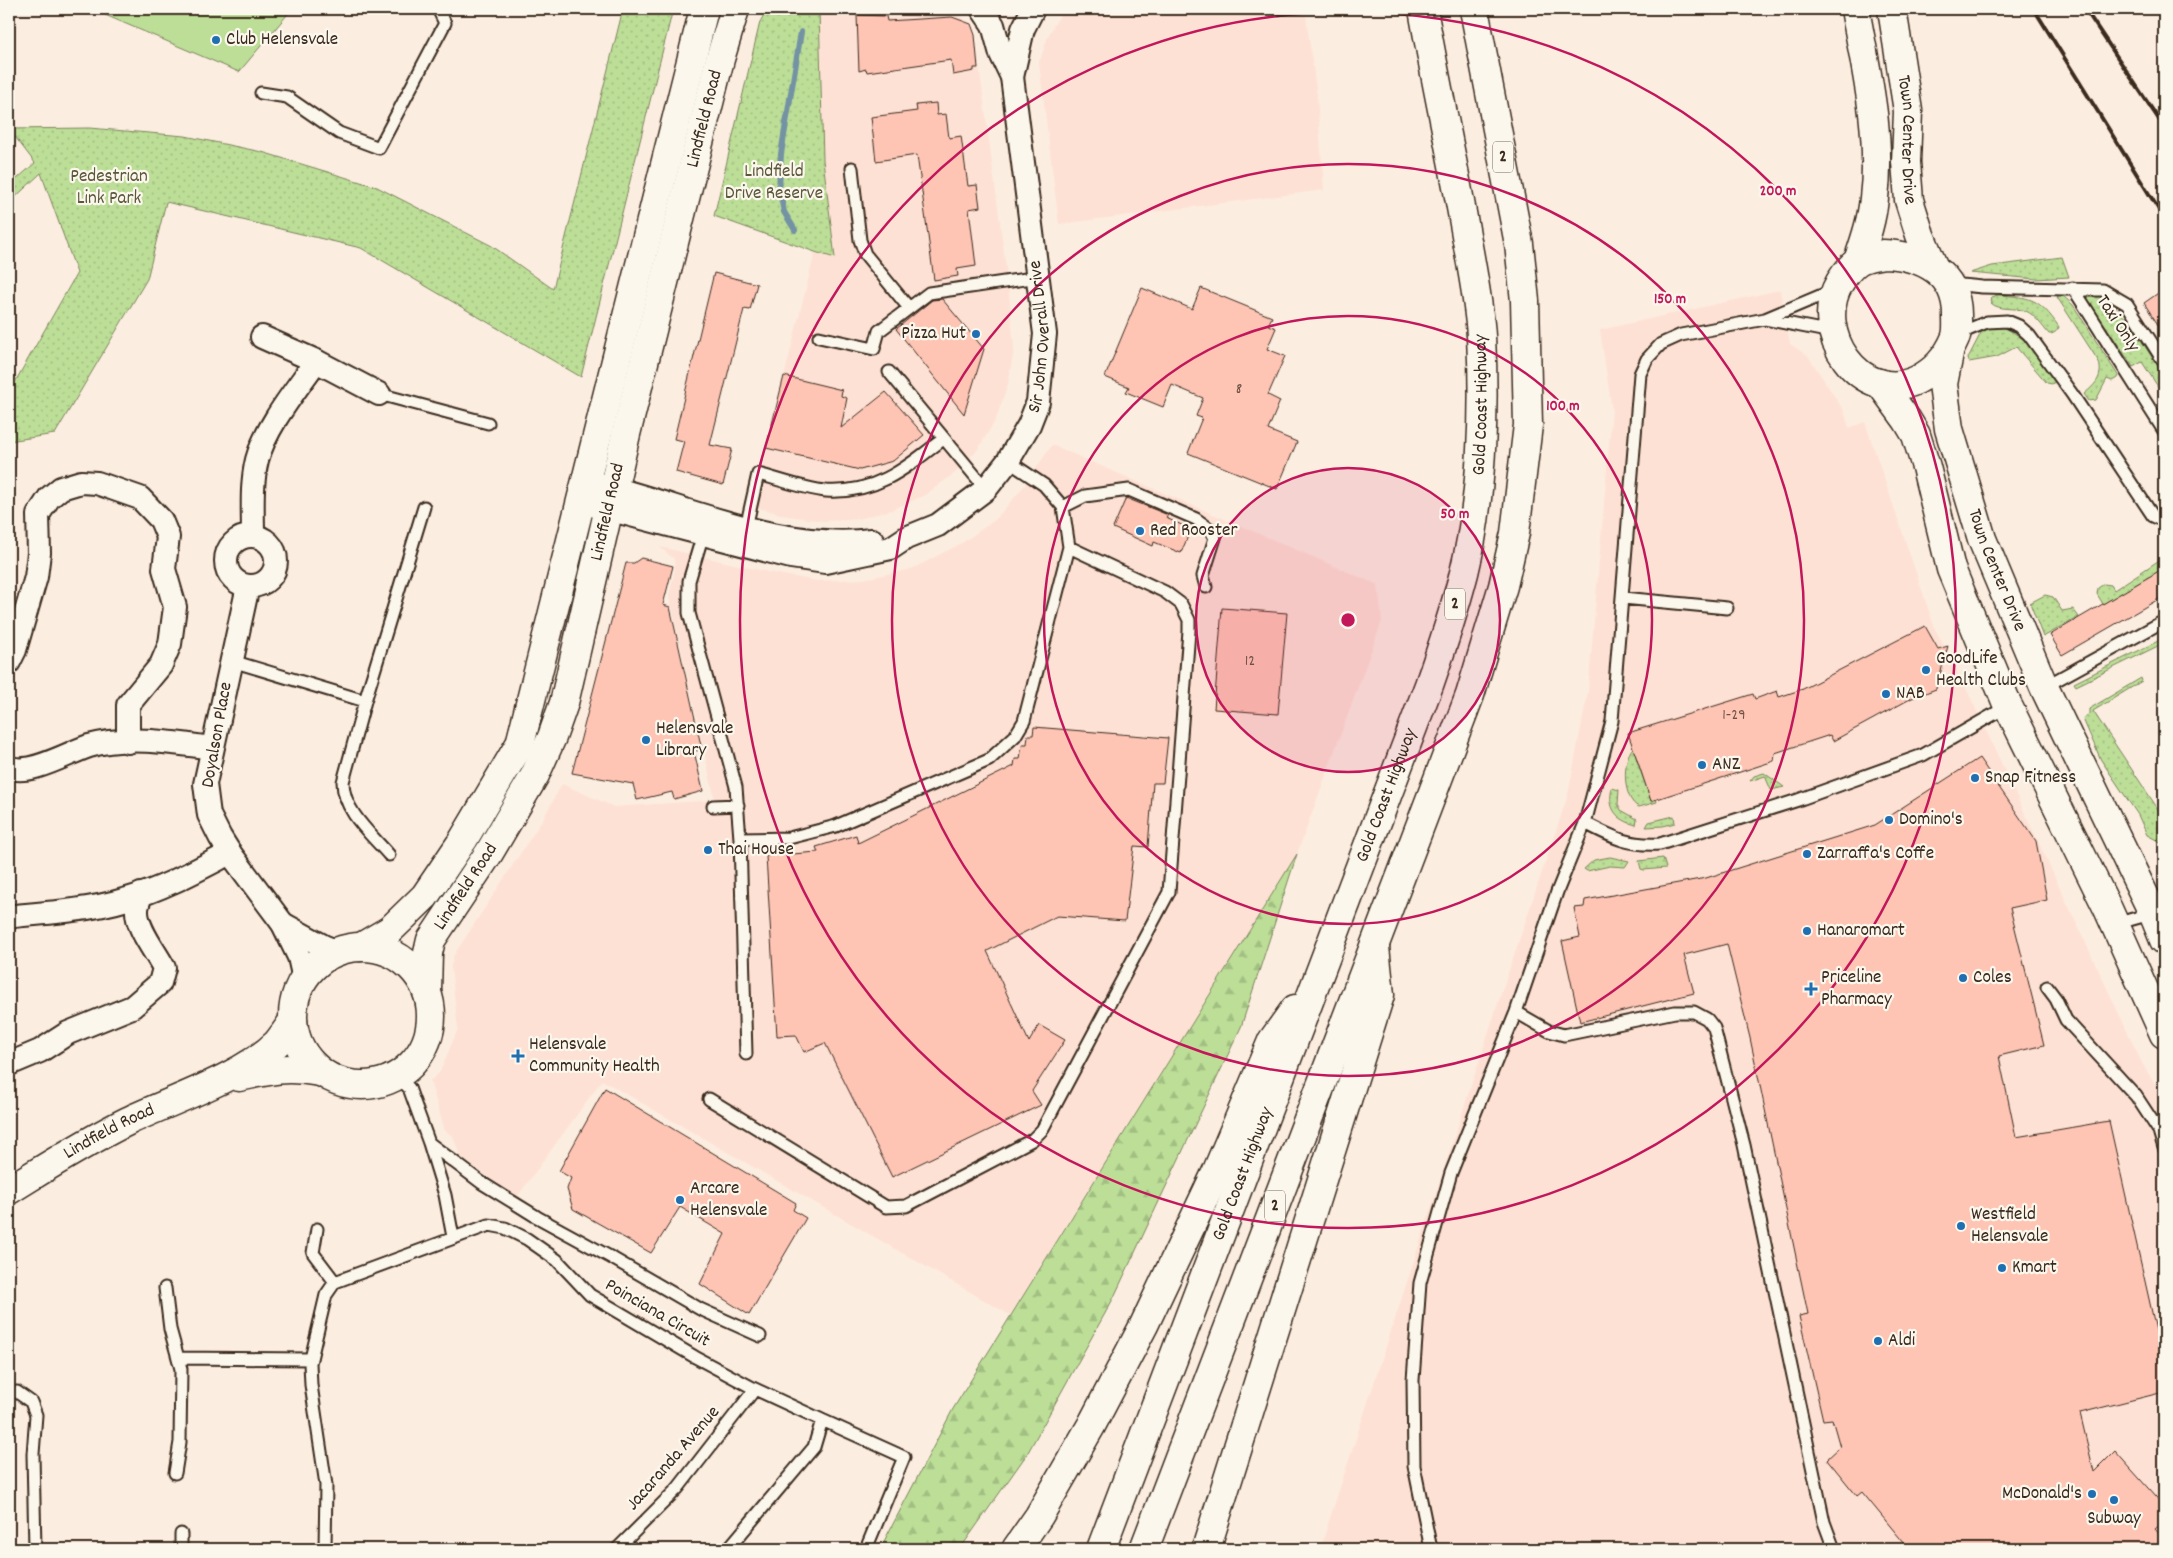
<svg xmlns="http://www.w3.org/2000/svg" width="2173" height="1558" font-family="Dekko,sans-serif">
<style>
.built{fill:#fde1d4}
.forest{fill:url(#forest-firs);stroke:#7c845a}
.park{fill:url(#park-dots);stroke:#7c845a}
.pitch{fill:#bcde97;stroke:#7c845a}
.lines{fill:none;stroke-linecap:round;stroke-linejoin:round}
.stream{stroke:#7392a3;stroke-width:6}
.building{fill:#fec5b4;stroke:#3b2a1e}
.lane-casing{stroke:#3b2a1e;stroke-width:15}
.street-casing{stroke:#3b2a1e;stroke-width:26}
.secondary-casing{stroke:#3b2a1e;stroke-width:31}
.highway-casing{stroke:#3b2a1e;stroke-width:31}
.lane{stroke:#fbf7ec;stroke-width:11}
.street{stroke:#fbf7ec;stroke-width:22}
.secondary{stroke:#fbf7ec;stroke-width:28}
.highway{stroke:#fbf7ec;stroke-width:28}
.rail{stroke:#3b2a1e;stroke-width:4}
.ring{fill:none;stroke:#c2185b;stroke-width:2.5}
.poi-dot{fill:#1f6fb2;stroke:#fbf7ec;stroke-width:2}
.labels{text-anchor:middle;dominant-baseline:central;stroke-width:4.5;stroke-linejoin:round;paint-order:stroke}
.number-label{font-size:16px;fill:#6c5144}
.shield{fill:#fbf7ec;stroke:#75685c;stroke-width:1}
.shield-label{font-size:18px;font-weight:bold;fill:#3b2a1e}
.poi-label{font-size:19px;fill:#3b2a1e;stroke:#fbf7ec;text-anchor:start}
.street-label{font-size:19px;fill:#3b2a1e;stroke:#fbf7ec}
.park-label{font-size:19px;fill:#5b573c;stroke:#fbf7ec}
.centre{fill:#c2185b;stroke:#fbf7ec;stroke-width:2.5}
.ring-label{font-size:15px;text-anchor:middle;font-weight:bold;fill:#c2185b;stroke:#fbf7ec;stroke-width:4.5;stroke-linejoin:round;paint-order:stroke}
</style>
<defs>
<pattern id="forest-firs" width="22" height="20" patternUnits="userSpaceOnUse" patternTransform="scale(1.25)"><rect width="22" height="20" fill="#bcde97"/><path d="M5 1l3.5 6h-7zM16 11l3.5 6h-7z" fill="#a2bf82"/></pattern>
<pattern id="park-dots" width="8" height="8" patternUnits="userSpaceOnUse" patternTransform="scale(1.25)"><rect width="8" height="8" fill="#bcde97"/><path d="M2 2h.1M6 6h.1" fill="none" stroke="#a2bf82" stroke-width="1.8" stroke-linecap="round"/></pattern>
</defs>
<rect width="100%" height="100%" fill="#fcede1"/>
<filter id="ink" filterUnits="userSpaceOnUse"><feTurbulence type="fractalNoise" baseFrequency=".02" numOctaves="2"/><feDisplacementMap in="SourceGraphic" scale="10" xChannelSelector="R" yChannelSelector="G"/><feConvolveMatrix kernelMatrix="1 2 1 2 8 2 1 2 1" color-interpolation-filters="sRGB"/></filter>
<g filter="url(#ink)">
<path class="built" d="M819 9 884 18 949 13 961 17 972 25 975 35 1008 283 1014 349 1008 384 996 419 978 449 955 473 925 495 891 510 858 519 822 521 788 516 752 506 815 252 835 257 823 160Z
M1066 9H1305L1317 97 1324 190 1059 224 1039 63 1048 36 1063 10Z
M1780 290 1790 344 1808 356 1844 411 1849 428 1865 422 1935 629 1966 688 2142 1063 2164 1100V1549H1320L1502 991 1568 795 1588 692 1612 410 1600 330Z
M1052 445 1378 585 1382 621 1297 854 1010 1315 602 1080 517 1197 461 1158 453 1136 445 1131 430 1081 440 1072 458 1029 451 966 454 955 543 819 562 784 614 807 715 800 669 596 675 569 674 559 660 547 772 573 817 581 864 579 912 569 962 543 995 520 1025 485Z"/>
<path class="forest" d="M1297 854 1241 1027 1113 1299 1027 1454 960 1549H880L953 1409Z"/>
<path class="park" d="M623 9H673L581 377 361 248 166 202 147 279 55 434 9 441V383L15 382 77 273 41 173 9 203V186L35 163 9 129 89 128 185 136 262 152 377 187 492 246 553 289Z
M767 9H819L823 160 835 258 815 252 714 216 760 22Z
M2062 257 2069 277 2036 279 1970 273 1992 266Z
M2061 294 2073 305 2119 377 2112 381 2107 379 2096 400 2089 401 2084 394C2096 384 2103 377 2099 362L2057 297Z
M2088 294H2094L2112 304 2130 323 2164 376V396L2142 362 2133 367 2087 298Z
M1998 295C2031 297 2039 298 2059 327 2057 332 2053 334 2049 334 2042 326 2035 315 2026 311 2015 307 1999 311 1991 303L1992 297Z
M2000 326C2025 335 2045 359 2056 381L2052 384 2047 383 2016 347 1997 357 1969 362 1968 358 1983 329Z
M2164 557V568L2103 604 2097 594 2098 588 2104 584 2111 585 2114 590Z
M2045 595 2053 597 2062 611 2073 609 2079 617 2043 637 2030 603Z
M2164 638V643L2076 686 2074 683Z
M2141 678 2142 681 2093 711 2164 818V844L2147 835 2138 815 2101 760 2083 719 2089 714V709Z
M1633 748 1651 801 1656 799 1657 802 1639 807C1622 800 1622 759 1633 748Z
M1764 773 1784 787 1771 790 1765 776 1750 781 1754 776Z
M1612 788 1619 790 1618 804 1621 810 1637 819 1636 825C1617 820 1607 809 1612 788Z
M1674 816 1675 823 1663 826 1646 827 1649 822Z
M1610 857 1629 861 1625 867 1610 866 1587 871 1584 869 1594 860Z
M1663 858 1666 868 1644 870 1641 869 1639 861Z"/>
<path class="pitch" d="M91 9H292L239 72Z"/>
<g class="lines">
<path class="stream" d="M795 230 784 212 779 188 781 154 801 32"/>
</g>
<path class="building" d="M857 15 886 16 887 21 952 17 971 24 975 35 978 68H974V71L953 75 951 60 867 72 866 69 859 71Z
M936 103 937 115 946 114 949 138 961 136 968 186 977 185 980 207 969 209 976 266 957 269 958 276 934 280 917 155 876 161 871 117 917 111 916 105Z
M714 273 757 284 750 310 744 309 710 445 732 449 723 485 676 472 684 441 674 439Z
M1142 288 1192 309 1201 288 1272 317 1268 325 1276 328 1267 349 1285 356 1268 395 1280 401 1268 430 1297 442 1277 489 1188 453 1202 418 1196 416 1203 398 1172 385 1163 407 1126 392 1129 387 1105 377Z
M2164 289V334L2144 303Z
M942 299 984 349 964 414 896 329 932 300Z
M784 376 842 390 841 396 847 398 841 428 886 392 924 435 893 461 860 470 766 448Z
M1126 498 1168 515 1166 518 1191 529 1181 553 1154 542 1153 546 1113 528Z
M641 558 673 566 663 605 670 607 702 750 694 751 703 791 674 799 672 792 637 800 633 784 572 773 626 563H634Z
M2164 568V596L2062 655 2050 635Z
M1222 608 1287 613 1278 714 1214 709Z
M1925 626 1938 649 1948 646 1936 689 1912 698 1833 741 1830 735 1775 753 1774 761 1651 801 1628 733 1753 694 1755 699 1777 691 1779 697 1803 689Z
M1034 727 1168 738 1163 783H1153L1148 847 1134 846 1125 921 1057 916 987 951 1029 1042 1039 1025 1065 1040 1032 1091 1041 1105 892 1177 825 1043 804 1052 796 1035 777 1036 766 856 818 852 816 847 856 835 858 843 1014 766 1015 759H1020L1022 744H1027L1028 735H1033Z
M1979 758 2036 841 2047 900 2010 908 2044 1045 1999 1056 2016 1137 2109 1121 2164 1366V1392L2080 1413 2094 1472 2115 1451 2164 1506V1522L2155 1529 2164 1539V1549H1909L1862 1492 1857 1496 1827 1459 1840 1447 1832 1419 1823 1420 1799 1316 1808 1314 1750 1038 1727 944 1684 955 1694 993 1580 1022 1562 941 1580 937 1574 908 1584 907 1585 900 1706 878 1875 825Z
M605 1088 796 1203 793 1210 806 1218 749 1315 700 1284 725 1234 680 1207 651 1253 573 1209 567 1189 571 1178 559 1171Z"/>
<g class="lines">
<defs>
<path id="lane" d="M261 93 287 97 339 133 379 148 445 23 438 9
M852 168 860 240 865 254 909 308
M1950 281 1962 285 1982 287 2103 290 2127 304 2164 362
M2073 288 2164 431
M1765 319 1832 332
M1958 334 1987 322 2007 321 2019 326 2029 335 2072 394 2153 516 2164 521
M819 337 874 349 879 331 929 293 1039 277
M889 372 986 489
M379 394 488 423
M1063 507 1085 496 1129 490 1196 519 1210 529 1215 538 1203 576 1206 587
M745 532 758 474C778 479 805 489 826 491 876 494 906 468 943 439
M703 534 689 581V613L736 787 740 839 746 1054
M1623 598 1727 608
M232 661 365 701
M2044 687 2164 621
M713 806 738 805
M1585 823C1612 837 1628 846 1660 844L1798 800 1923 755 2008 706
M740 839 789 838 836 826 989 760 1015 736 1024 721 1069 547 1063 507 1044 485 1008 461
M389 855C371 834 343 811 343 782L365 701 424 507
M2115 924 2154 913
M2047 987 2056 999 2066 1020 2136 1096 2159 1131 2164 1148
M1516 1012 1549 1031 1564 1035 1675 1012H1694L1707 1019 1714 1028 1744 1145 1824 1522 1834 1549
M397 1076 409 1088 429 1143 445 1195 453 1237
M709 1099 886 1207 906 1206 1032 1140 1042 1130 1169 892 1189 631V620L1181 604 1165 592 1069 547
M429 1143 482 1183 537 1217 612 1258 700 1309 760 1336
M317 1229 313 1253 335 1282
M165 1288 170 1329 181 1369 180 1442 175 1473
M178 1358 311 1359
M17 1392 31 1402 36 1415 33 1454 35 1549
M822 1420 904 1457 866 1549
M181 1549V1534
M325 1549 326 1485 311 1385 310 1363 326 1295 335 1282 489 1225 505 1228 527 1239 557 1260 590 1295 695 1357 755 1389 822 1420 814 1447 728 1549
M617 1549 678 1488 755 1389
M1431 1549 1414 1466 1413 1380 1420 1283 1451 1173 1516 1012 1557 892 1585 823 1612 721 1640 374 1647 359 1661 344 1681 335 1765 319 1834 290"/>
<g id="street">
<path d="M1012 77 1023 29 1033 9"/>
<path d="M262 337 316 361 379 394"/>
<path d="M597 484C688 506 776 551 872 540"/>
<path id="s1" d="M581 502 791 557 825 562 891 548 906 538 938 525 986 489 1008 461 1029 425 1038 402 1045 334 1012 77 1001 54 993 25 982 9"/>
<path d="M253 536C253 511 251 484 257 460 266 426 296 390 316 361"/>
<circle cx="251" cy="561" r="25"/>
<path d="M248 586 205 784 209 815 220 837 230 853 283 924 299 957 304 979"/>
<path d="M9 662 15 650 36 577 39 553 38 515 49 498 61 488 81 482 97 483 140 498 161 520 168 537 164 569 175 607 170 644 161 665 128 705V742"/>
<path d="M9 767C28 777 70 752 89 746 126 735 175 743 212 748"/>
<path d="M9 918 13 916C50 913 91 910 127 899 163 889 197 870 230 853"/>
<path d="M283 924 323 946 338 952"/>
<path d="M9 1064 40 1051 68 1033 132 1007 160 983 164 968C156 952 136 928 137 910 137 905 140 899 141 894"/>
</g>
<g id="secondary">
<path d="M1855 9C1866 70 1882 135 1874 198 1872 220 1865 240 1858 261"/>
<path id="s2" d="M1892 9 1908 111 1906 162 1909 200 1920 235 1934 268"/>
<path d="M1883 254C1921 255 1958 272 1957 317 1957 324 1958 332 1955 339 1947 358 1935 371 1917 380 1861 406 1810 332 1840 282 1845 274 1850 267 1857 262 1864 257 1875 256 1883 254Z"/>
<path id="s3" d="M1949 354 1943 384 1949 429 1982 539 2044 687 2153 913 2164 940"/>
<path d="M1880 383 1907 420 1916 435 1926 467 1951 569 2008 706 2108 909 2164 1034"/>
<circle cx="362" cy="1016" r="69"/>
<path d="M361 947 390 930 425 896 463 840 520 744 704 9"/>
<path id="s4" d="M427 991 428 953 431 940 489 853 535 775 552 737 564 703 626 434 720 59 735 9"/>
<path d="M239 1077C270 1070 288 1066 320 1072"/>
<path id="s5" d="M9 1190C48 1166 87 1141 128 1121 174 1099 241 1078 277 1043 283 1036 288 1028 293 1021"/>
</g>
<g id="highway">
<path d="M1016 1549 1039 1516 1091 1426 1144 1325 1216 1173 1272 1041 1295 1009"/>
<path id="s6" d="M1101 1549 1429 685C1442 648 1454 611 1464 573 1482 500 1485 411 1481 336 1479 303 1472 269 1466 235 1453 160 1436 84 1423 9"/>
<path d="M1144 1549 1470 695 1503 586 1515 533 1528 425 1525 301 1519 244 1474 9"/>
<path d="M1206 1549 1380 995 1375 947"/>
</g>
</defs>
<use href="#lane" class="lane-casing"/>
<use href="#street" class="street-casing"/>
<use href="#secondary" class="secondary-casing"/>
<use href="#highway" class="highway-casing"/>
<use href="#lane" class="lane"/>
<use href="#street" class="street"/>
<use href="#secondary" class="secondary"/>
<use href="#highway" class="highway"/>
<path class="rail" d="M2034 9 2164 218
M2085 9 2164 127"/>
</g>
</g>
<circle cx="1348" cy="620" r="152" fill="#c2185b" fill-opacity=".12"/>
<g class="ring">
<circle cx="1348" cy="620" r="152"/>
<circle cx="1348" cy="620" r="304"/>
<circle cx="1348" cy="620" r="456"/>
<circle cx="1348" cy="620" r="608"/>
</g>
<g class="poi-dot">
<circle cx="216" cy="40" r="5"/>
<circle cx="976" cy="334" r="5"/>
<circle cx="1140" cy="531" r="5"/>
<circle cx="1926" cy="670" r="5"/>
<circle cx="1886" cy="694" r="5"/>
<circle cx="646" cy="740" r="5"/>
<circle cx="1702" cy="765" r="5"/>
<circle cx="1975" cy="778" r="5"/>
<circle cx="1889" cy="820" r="5"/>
<circle cx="708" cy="850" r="5"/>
<circle cx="1807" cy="854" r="5"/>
<circle cx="1807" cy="931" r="5"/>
<circle cx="1963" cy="978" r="5"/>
<path d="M1808.5 981.5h5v5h5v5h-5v5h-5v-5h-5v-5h5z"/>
<path d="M515.5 1048.5h5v5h5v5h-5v5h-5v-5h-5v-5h5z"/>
<circle cx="680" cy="1200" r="5"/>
<circle cx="1961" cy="1226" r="5"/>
<circle cx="2002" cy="1268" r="5"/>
<circle cx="1878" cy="1341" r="5"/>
<circle cx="2092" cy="1494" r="5"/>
<circle cx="2114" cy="1500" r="5"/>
</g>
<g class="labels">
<g class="number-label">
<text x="1239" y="389">8</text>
<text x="1250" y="661">12</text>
<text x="1734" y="715">1-29</text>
</g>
<g class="shield">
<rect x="1493" y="141.5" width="20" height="31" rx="4"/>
<rect x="1445" y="588.5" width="20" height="31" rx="4"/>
<rect x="1265" y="1190.5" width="20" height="31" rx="4"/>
</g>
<g class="shield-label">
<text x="1503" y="157">2</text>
<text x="1455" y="604">2</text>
<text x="1275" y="1206">2</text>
</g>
<g class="poi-label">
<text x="226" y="40">Club Helensvale</text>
<text x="966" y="334" text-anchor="end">Pizza Hut</text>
<text x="1150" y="531">Red Rooster</text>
<text x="1936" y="659">GoodLife<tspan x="1936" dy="22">Health Clubs</tspan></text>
<text x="1896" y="694">NAB</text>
<text x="656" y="729">Helensvale<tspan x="656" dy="22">Library</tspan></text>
<text x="1712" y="765">ANZ</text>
<text x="1985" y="778">Snap Fitness</text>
<text x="1899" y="820">Domino's</text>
<text x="718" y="850">Thai House</text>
<text x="1817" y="854">Zarraffa's Coffe</text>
<text x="1817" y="931">Hanaromart</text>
<text x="1821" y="978">Priceline<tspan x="1821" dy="22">Pharmacy</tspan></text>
<text x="1973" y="978">Coles</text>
<text x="529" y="1045">Helensvale<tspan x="529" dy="22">Community Health</tspan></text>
<text x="690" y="1189">Arcare<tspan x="690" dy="22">Helensvale</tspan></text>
<text x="1971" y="1215">Westfield<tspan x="1971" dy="22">Helensvale</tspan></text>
<text x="2012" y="1268">Kmart</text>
<text x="1888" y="1341">Aldi</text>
<text x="2082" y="1494" text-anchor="end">McDonald's</text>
<text x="2114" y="1519" text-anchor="middle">Subway</text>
</g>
<g class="street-label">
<text stroke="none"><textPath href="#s4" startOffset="925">Lindfield Road</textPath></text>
<text stroke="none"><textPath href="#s2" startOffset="132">Town Center Drive</textPath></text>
<text transform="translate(2117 324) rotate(57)">Taxi Only</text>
<text stroke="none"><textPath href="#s1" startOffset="599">Sir John Overall Drive</textPath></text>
<text stroke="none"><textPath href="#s6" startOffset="1211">Gold Coast Highway</textPath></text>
<text stroke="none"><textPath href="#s4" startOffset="520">Lindfield Road</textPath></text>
<text stroke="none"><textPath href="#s3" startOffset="225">Town Center Drive</textPath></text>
<text transform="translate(218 735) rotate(-80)">Doyalson Place</text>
<text stroke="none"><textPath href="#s6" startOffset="806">Gold Coast Highway</textPath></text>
<text stroke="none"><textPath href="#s4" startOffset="115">Lindfield Road</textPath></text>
<text stroke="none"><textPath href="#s5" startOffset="116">Lindfield Road</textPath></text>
<text stroke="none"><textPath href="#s6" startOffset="401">Gold Coast Highway</textPath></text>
<text transform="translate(657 1314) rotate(30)">Poinciana Circuit</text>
<text transform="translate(674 1459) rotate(-49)">Jacaranda Avenue</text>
</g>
<g class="park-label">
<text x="774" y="172">Lindfield<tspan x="774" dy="22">Drive Reserve</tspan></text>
<text x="109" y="177">Pedestrian<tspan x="109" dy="22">Link Park</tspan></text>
</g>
</g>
<circle cx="1348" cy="620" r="8" class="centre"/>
<g class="ring-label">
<text x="1778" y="195">200 m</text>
<text x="1670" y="303">150 m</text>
<text x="1563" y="410">100 m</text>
<text x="1455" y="518">50 m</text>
</g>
<rect width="2173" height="1558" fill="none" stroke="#fbf7ec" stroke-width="30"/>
<rect x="15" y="15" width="2143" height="1528" fill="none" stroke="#3b2a1e" stroke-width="2" filter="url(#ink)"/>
</svg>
